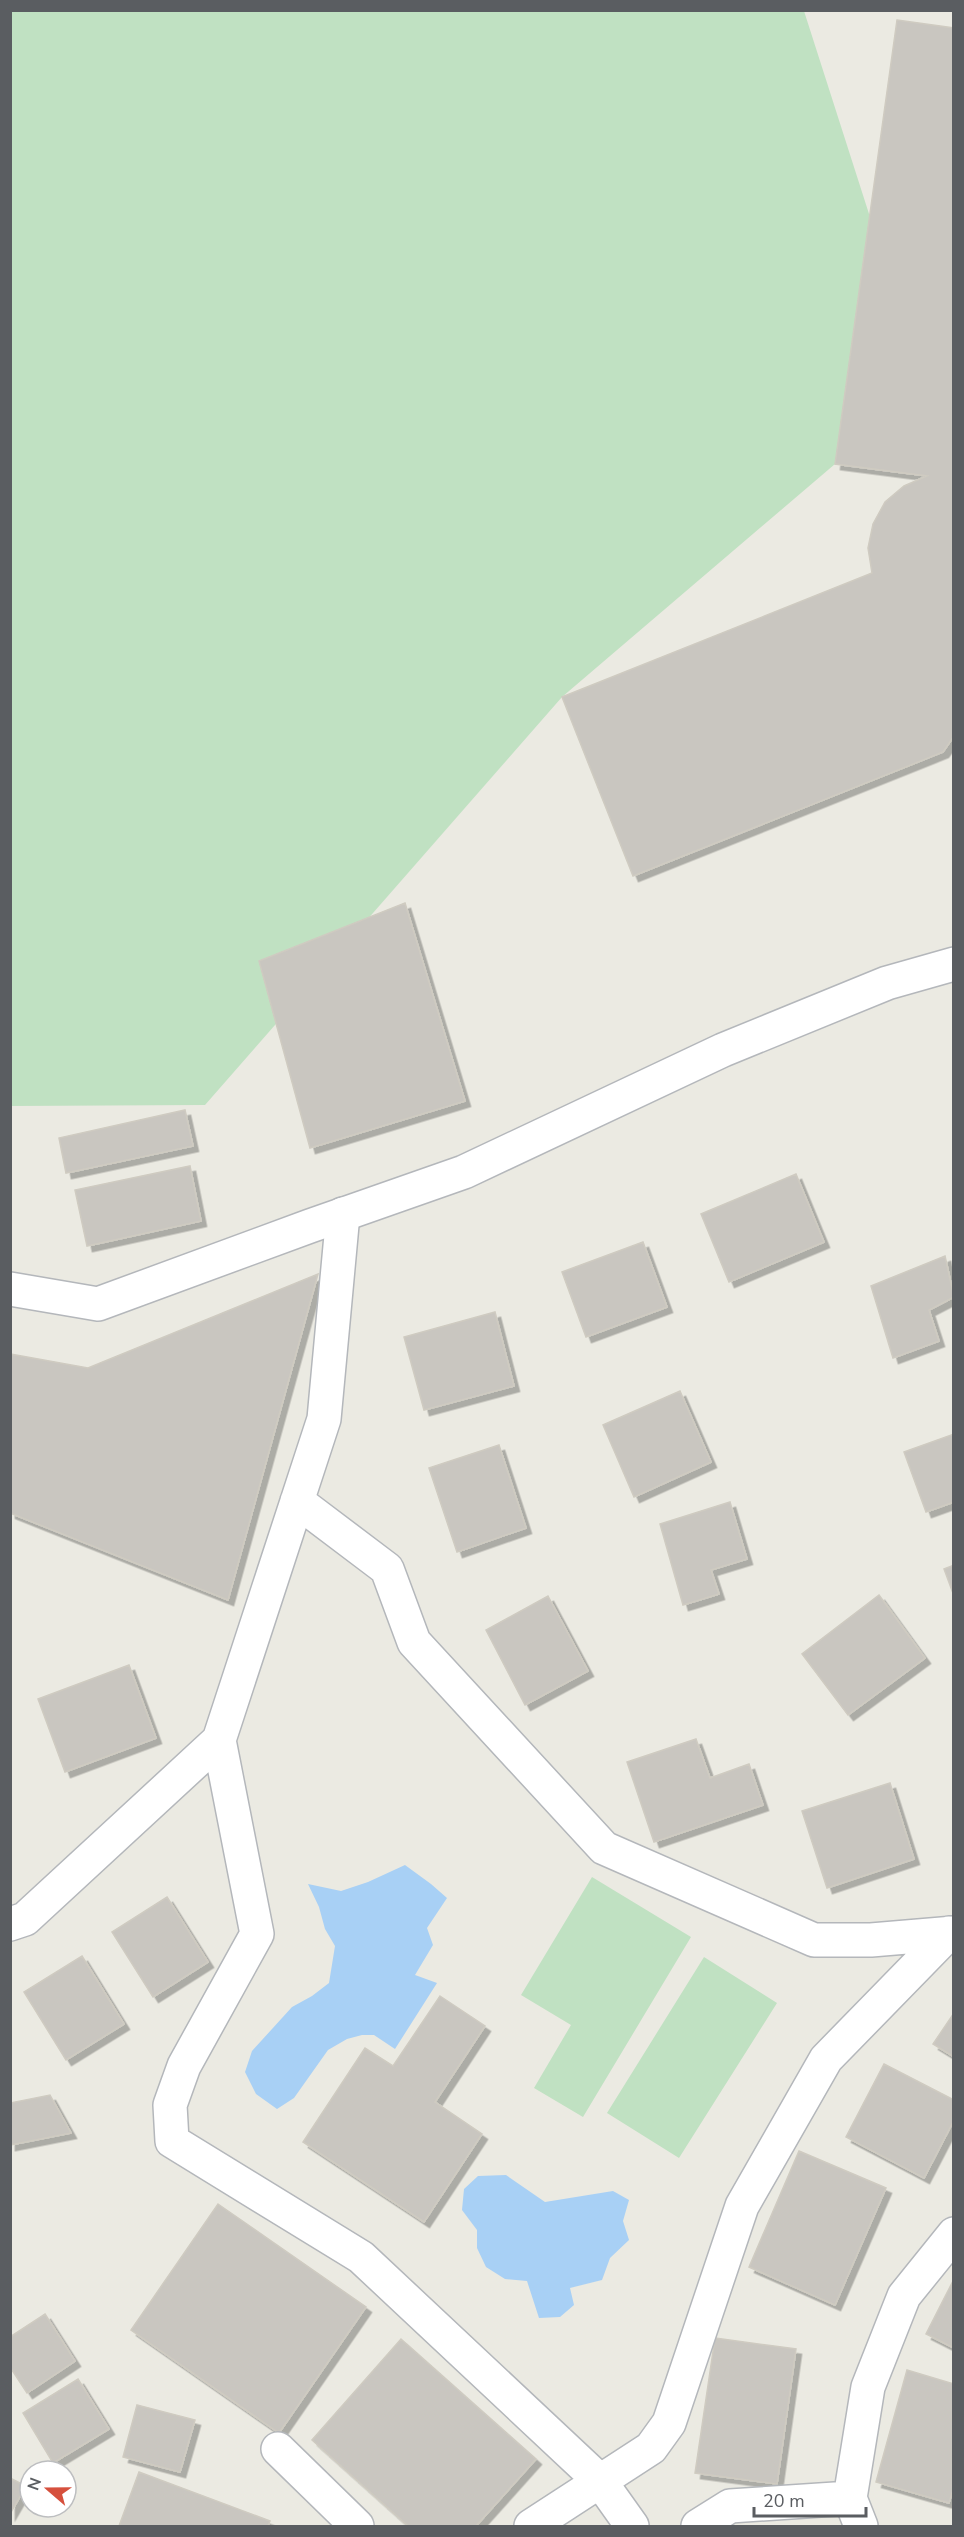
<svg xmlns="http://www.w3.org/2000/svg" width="964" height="2537" font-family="'Nunito Sans',sans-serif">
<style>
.green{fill:#c0e1c2}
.water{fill:#a8d0f5}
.building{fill:#c9c6c0;stroke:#cfcbc1;stroke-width:1.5;filter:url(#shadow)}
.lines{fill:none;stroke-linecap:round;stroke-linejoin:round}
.minor-casing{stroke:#b4b7bb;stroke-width:36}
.tertiary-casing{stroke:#b4b7bb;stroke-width:36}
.minor{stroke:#fff;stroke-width:33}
.tertiary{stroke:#fff;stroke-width:33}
</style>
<defs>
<filter id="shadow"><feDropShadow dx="5.5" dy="5.5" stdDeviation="0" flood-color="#0004"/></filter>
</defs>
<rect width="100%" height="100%" fill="#ebeae2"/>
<path class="green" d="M10 11H804L870 217 835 464 562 697 205 1105 11 1106Z
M592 1877 691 1937 583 2117 534 2088 571 2025 521 1995Z
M704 1957 777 2003 679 2158 607 2113Z"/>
<path class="water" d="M405 1865 431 1884 447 1898 427 1928 433 1945 415 1975 437 1983 395 2049 374 2035H362L347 2039 328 2050 294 2098 277 2109 256 2094 245 2072 252 2051 292 2007 312 1996 329 1983 335 1946 325 1929 319 1907 308 1884 341 1891 368 1882Z
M506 2175 545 2202 613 2191 629 2200 623 2221 629 2240 610 2258 602 2280 570 2288 574 2305 560 2317 539 2318 527 2281 505 2279 486 2267 477 2248V2230L462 2210 464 2189 478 2176Z"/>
<path class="building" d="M897 20 954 28V736L943 752 633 876 562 697 872 573 868 548 873 524 885 502 904 486 927 476 835 464Z
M405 903 465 1101 310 1148 259 961Z
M185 1110 193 1146 66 1173 59 1138Z
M190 1166 201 1221 87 1246 75 1190Z
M796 1174 824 1242 729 1282 701 1214Z
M643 1242 667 1307 586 1337 562 1272Z
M945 1256 954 1297 929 1310 939 1341 893 1358 871 1286Z
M318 1274 228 1600 10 1513V1354L88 1368Z
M495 1312 514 1386 424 1410 404 1337Z
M680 1391 711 1462 634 1497 603 1425Z
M954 1434V1502L926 1512 904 1452Z
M499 1445 526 1528 457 1552 429 1468Z
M730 1502 747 1559 711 1570 719 1594 683 1605 660 1524Z
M954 1565V1596L944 1569Z
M879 1595 925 1658 848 1715 802 1654Z
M548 1596 588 1671 525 1705 486 1630Z
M129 1665 156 1738 65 1772 38 1699Z
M696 1739 710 1778 749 1764 763 1805 654 1842 627 1762Z
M890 1783 914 1859 827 1888 802 1811Z
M167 1897 208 1962 153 1997 112 1932Z
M82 1956 124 2024 66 2060 24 1992Z
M440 1996 485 2026 435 2102 482 2134 424 2222 303 2142 365 2048 393 2066Z
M954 2013V2057L933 2044Z
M884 2064 954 2100V2120L924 2178 846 2137Z
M50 2095 71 2133 10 2145V2103Z
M799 2151 886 2188 835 2305 749 2267Z
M218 2204 366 2307 279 2433 131 2330Z
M954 2279V2348L926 2334Z
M45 2314 75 2361 27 2393 10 2367V2337Z
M715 2338 796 2349 777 2484 695 2473Z
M401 2339 536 2459 476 2526H408L312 2440Z
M907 2370 954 2384V2486L949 2503 876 2482Z
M78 2379 109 2429 53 2463 23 2413Z
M137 2405 195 2420 180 2472 123 2457Z
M139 2472 270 2521 268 2526H119Z
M10 2478 26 2486 10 2514Z"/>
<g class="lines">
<defs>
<path id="minor" d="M297 1501 387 1569 414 1642 604 1848 814 1940H871L954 1933
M219 1740 257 1934 184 2066 170 2105 172 2141 361 2257 600 2481 632 2526
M10 1924 25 1919 219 1740 324 1419 343 1214
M278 2449 357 2526
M531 2526 651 2448 669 2423 742 2206 826 2059 949 1933
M698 2526 730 2506 850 2498
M861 2526 850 2498 868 2387 904 2296 954 2234"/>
<path id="tertiary" d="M10 1289 98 1304 310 1226 464 1172 723 1050 887 983 954 964"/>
</defs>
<use href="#minor" class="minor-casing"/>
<use href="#tertiary" class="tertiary-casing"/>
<use href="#minor" class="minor"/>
<use href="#tertiary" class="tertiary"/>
</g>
<rect width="964" height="2537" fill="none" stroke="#5a5d61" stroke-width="24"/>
<g transform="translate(48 2489) rotate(290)"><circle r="28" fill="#ffffff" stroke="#bdbec0" stroke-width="1.5"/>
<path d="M0-4.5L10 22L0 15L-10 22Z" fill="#d6503d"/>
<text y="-9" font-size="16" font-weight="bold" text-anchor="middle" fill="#5a5d61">N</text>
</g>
<path d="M754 2507v9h112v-9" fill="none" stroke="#5a5d61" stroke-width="3"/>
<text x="763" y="2507" font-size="18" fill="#5a5d61" stroke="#ffffff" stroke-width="4.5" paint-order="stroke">20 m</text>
</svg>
